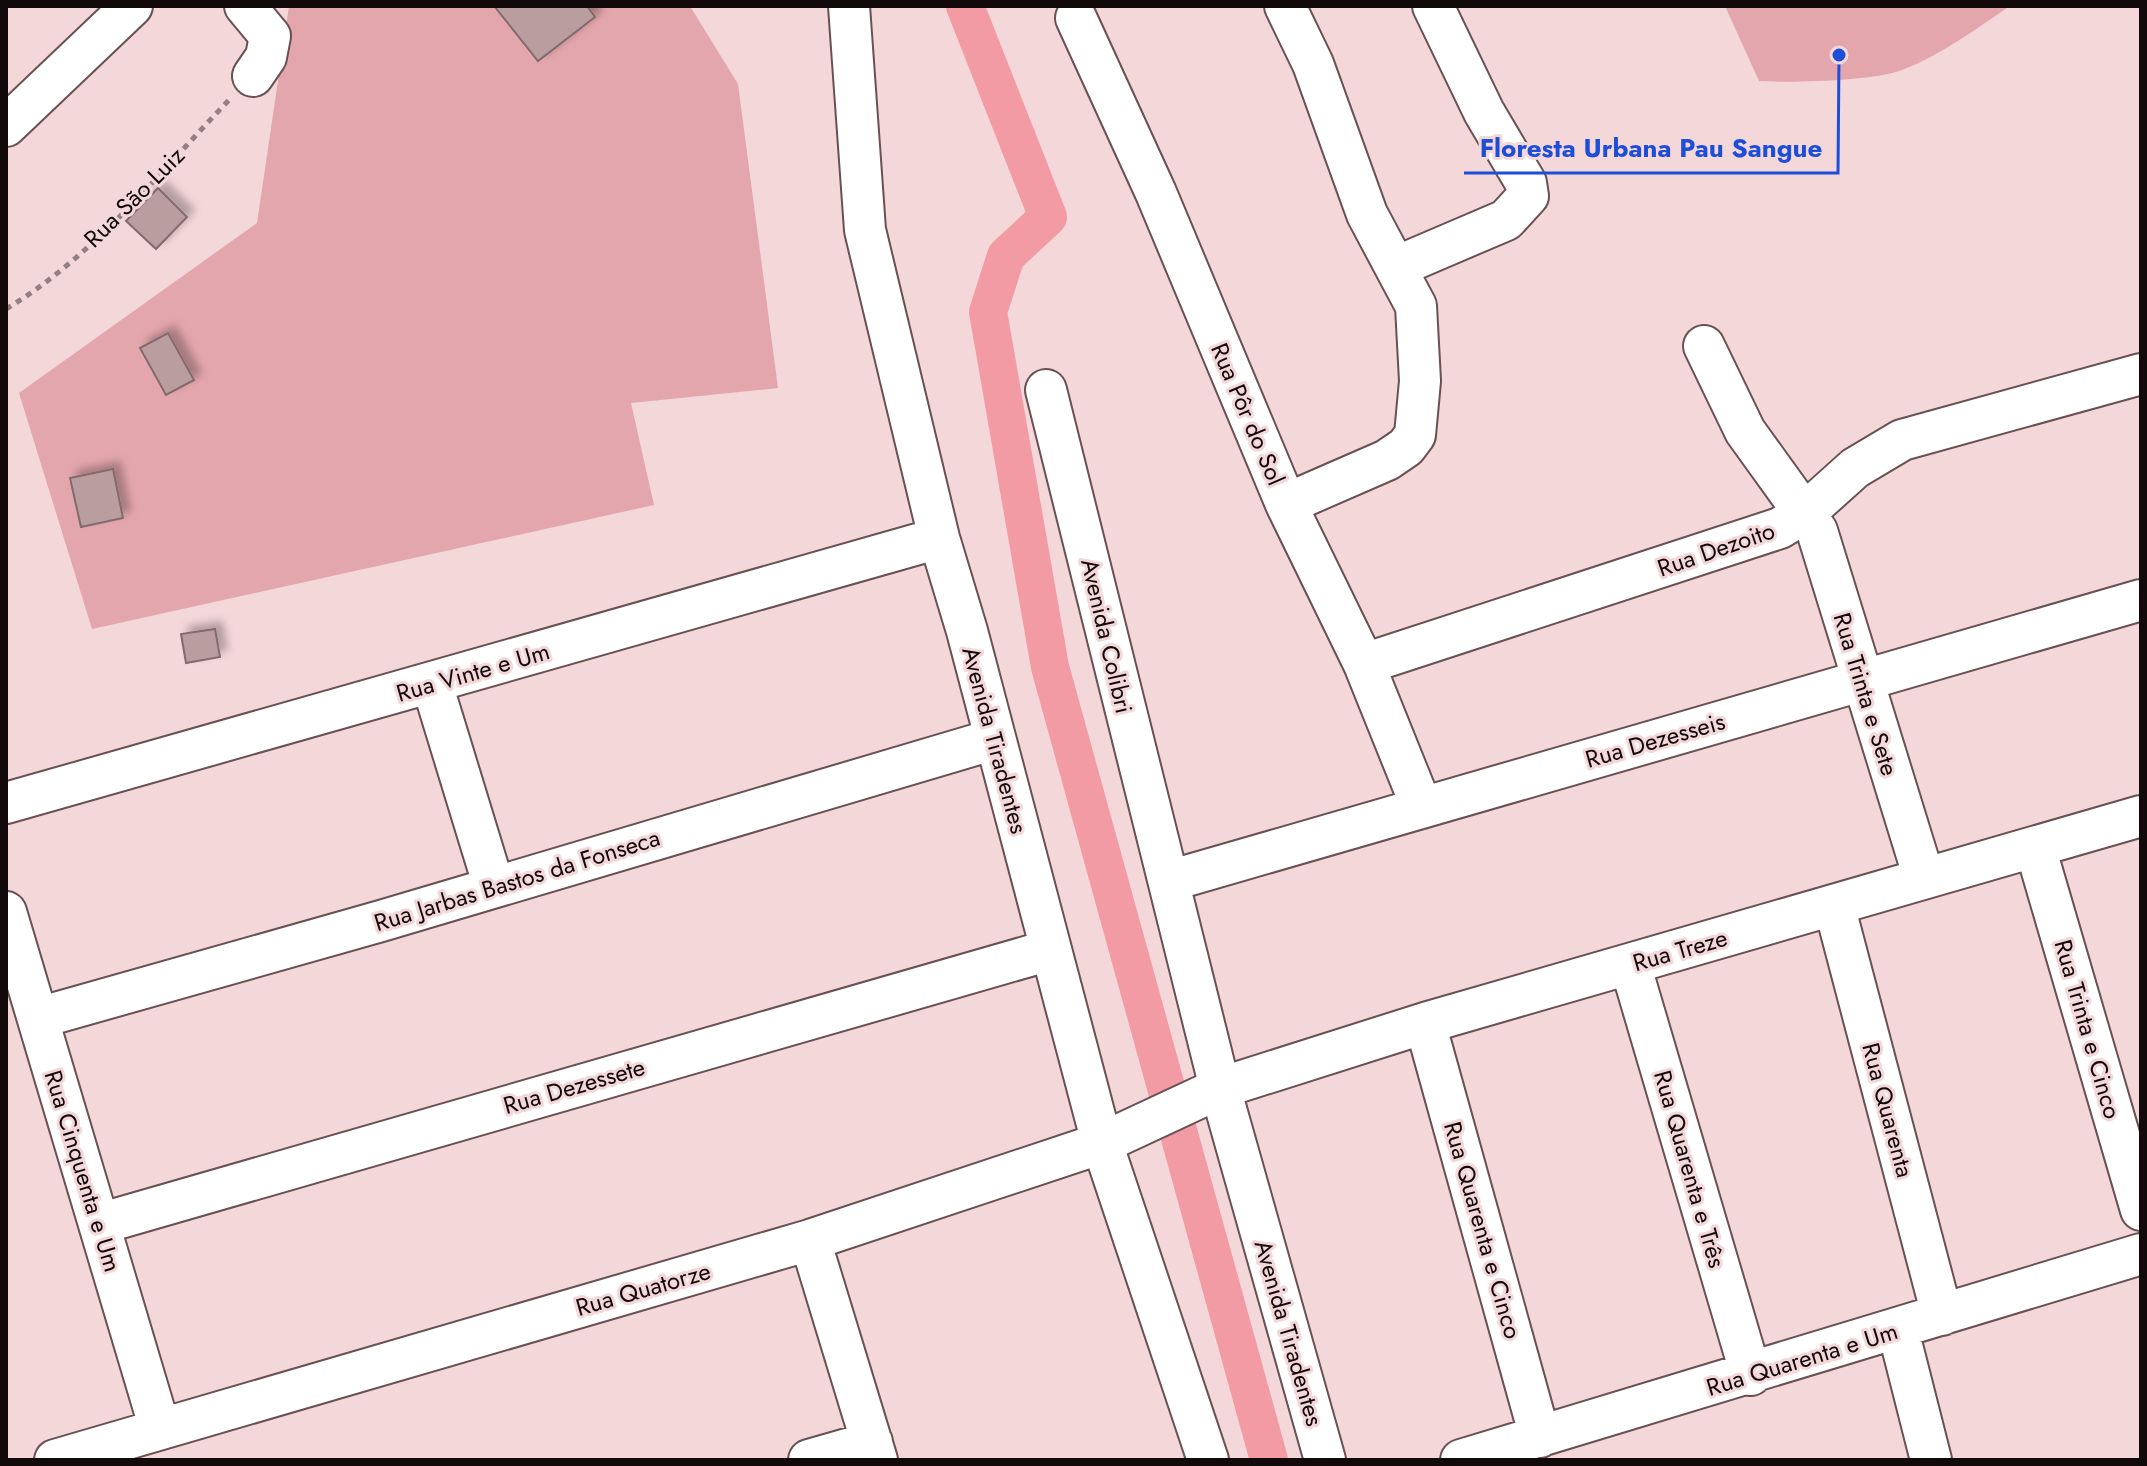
<svg xmlns="http://www.w3.org/2000/svg" width="2147" height="1466" font-family="Jost,sans-serif">
<style>
.green{fill:#e3a6ac}
.lines{fill:none;stroke-linecap:round;stroke-linejoin:round}
.canal{stroke:#f39ba5;stroke-width:38}
.building{fill:#b99d9f;stroke:#846a6d;stroke-width:2;filter:url(#shadow)}
.street-casing{stroke:#695153;stroke-width:44}
.path{stroke:#947f81;stroke-width:5;stroke-dasharray:6 6;stroke-linecap:butt}
.street{stroke:#fff;stroke-width:40}
.labels{text-anchor:middle;dominant-baseline:central;stroke-width:6;stroke-linejoin:round;paint-order:stroke}
.street-label{font-size:24px;fill:#12090a;stroke:#f4d7d9}
.leader{fill:none;stroke:#1d4ed8;stroke-width:3}
.callout-dot{fill:#1d4ed8;stroke:#f4d7d9;stroke-width:3}
.callout-label{font-size:26px;text-anchor:middle;font-weight:bold;fill:#1d4ed8;stroke:#f4d7d9;stroke-width:6;stroke-linejoin:round;paint-order:stroke}
</style>
<defs>
<filter id="shadow"><feDropShadow dx="7" dy="-7" stdDeviation="4" flood-color="#0004"/></filter>
</defs>
<rect width="100%" height="100%" fill="#f4d7d9"/>
<path class="green" d="M289 6H690L738 84 778 388 631 403 654 505 92 629 19 393 257 223Z
M1725 6H2010C1976 29 1941 55 1902 70 1874 81 1791 83 1759 81Z"/>
<g class="lines">
<path class="canal" d="M965 6 1048 217 1006 256 988 312 1050 667 1269 1460"/>
</g>
<path class="building" d="M587 6 595 17 538 61 495 7Z
M158 188 187 217 156 249 126 221Z
M168 333 194 380 166 395 140 348Z
M113 469 123 518 81 527 70 478Z
M215 629 220 657 186 663 181 634Z"/>
<g class="lines">
<defs>
<path id="street" d="M245 6 270 36 266 57 253 76
M849 6 865 230 939 538 967 631 1102 1143 1208 1460
M1285 6 1313 64 1367 214 1416 306 1420 381 1415 435 1406 447 1387 460 1286 504
M1076 18 1156 193 1286 504 1364 664 1422 808
M6 126 132 6
M1396 267 1506 220 1528 196 1526 183 1484 112 1433 6
M1704 346 1745 431 1817 531 1924 878
M1046 390 1220 1088 1325 1460
M1364 664 1780 528 1806 512 1855 468 1902 440 2141 374
M432 684 494 887
M6 803 939 538
M2035 847 2141 1210
M1169 881 2141 600
M1834 905 1942 1315
M6 912 160 1429
M1630 964 1751 1375
M38 1018 381 921 995 739
M1425 1023 1540 1437
M99 1224 1050 950
M810 1240 877 1460
M1898 1330 1931 1460
M55 1460 810 1240 1102 1143 1220 1088 1425 1023 2141 816
M809 1460 872 1442
M1461 1460 2141 1254"/>
</defs>
<use href="#street" class="street-casing"/>
<path class="path" d="M6 309C92 258 160 172 229 100"/>
<use href="#street" class="street"/>
</g>
<g class="labels">
<g class="street-label">
<text transform="translate(134 197) rotate(-45)">Rua São Luiz</text>
<text transform="translate(1248 414) rotate(67)">Rua Pôr do Sol</text>
<text transform="translate(1716 549) rotate(-19)">Rua Dezoito</text>
<text transform="translate(1107 636) rotate(77)">Avenida Colibri</text>
<text transform="translate(473 672) rotate(-16)">Rua Vinte e Um</text>
<text transform="translate(1866 694) rotate(73)">Rua Trinta e Sete</text>
<text transform="translate(995 740) rotate(75)">Avenida Tiradentes</text>
<text transform="translate(1655 740) rotate(-16)">Rua Dezesseis</text>
<text transform="translate(517 880) rotate(-17)">Rua Jarbas Bastos da Fonseca</text>
<text transform="translate(1680 950) rotate(-16)">Rua Treze</text>
<text transform="translate(2088 1029) rotate(74)">Rua Trinta e Cinco</text>
<text transform="translate(574 1086) rotate(-16)">Rua Dezessete</text>
<text transform="translate(1888 1110) rotate(75)">Rua Quarenta</text>
<text transform="translate(1690 1169) rotate(74)">Rua Quarenta e Três</text>
<text transform="translate(83 1171) rotate(73)">Rua Cinquenta e Um</text>
<text transform="translate(1483 1230) rotate(74)">Rua Quarenta e Cinco</text>
<text transform="translate(643 1289) rotate(-16)">Rua Quatorze</text>
<text transform="translate(1289 1333) rotate(74)">Avenida Tiradentes</text>
<text transform="translate(1802 1359) rotate(-17)">Rua Quarenta e Um</text>
</g>
</g>
<path class="leader" d="M1839 55L1838 173H1464"/>
<circle class="callout-dot" cx="1839" cy="55" r="8"/>
<g class="callout-label">
<text x="1651" y="157">Floresta Urbana Pau Sangue</text>
</g>
<rect width="2147" height="1466" fill="none" stroke="#12090a" stroke-width="16"/>
</svg>
